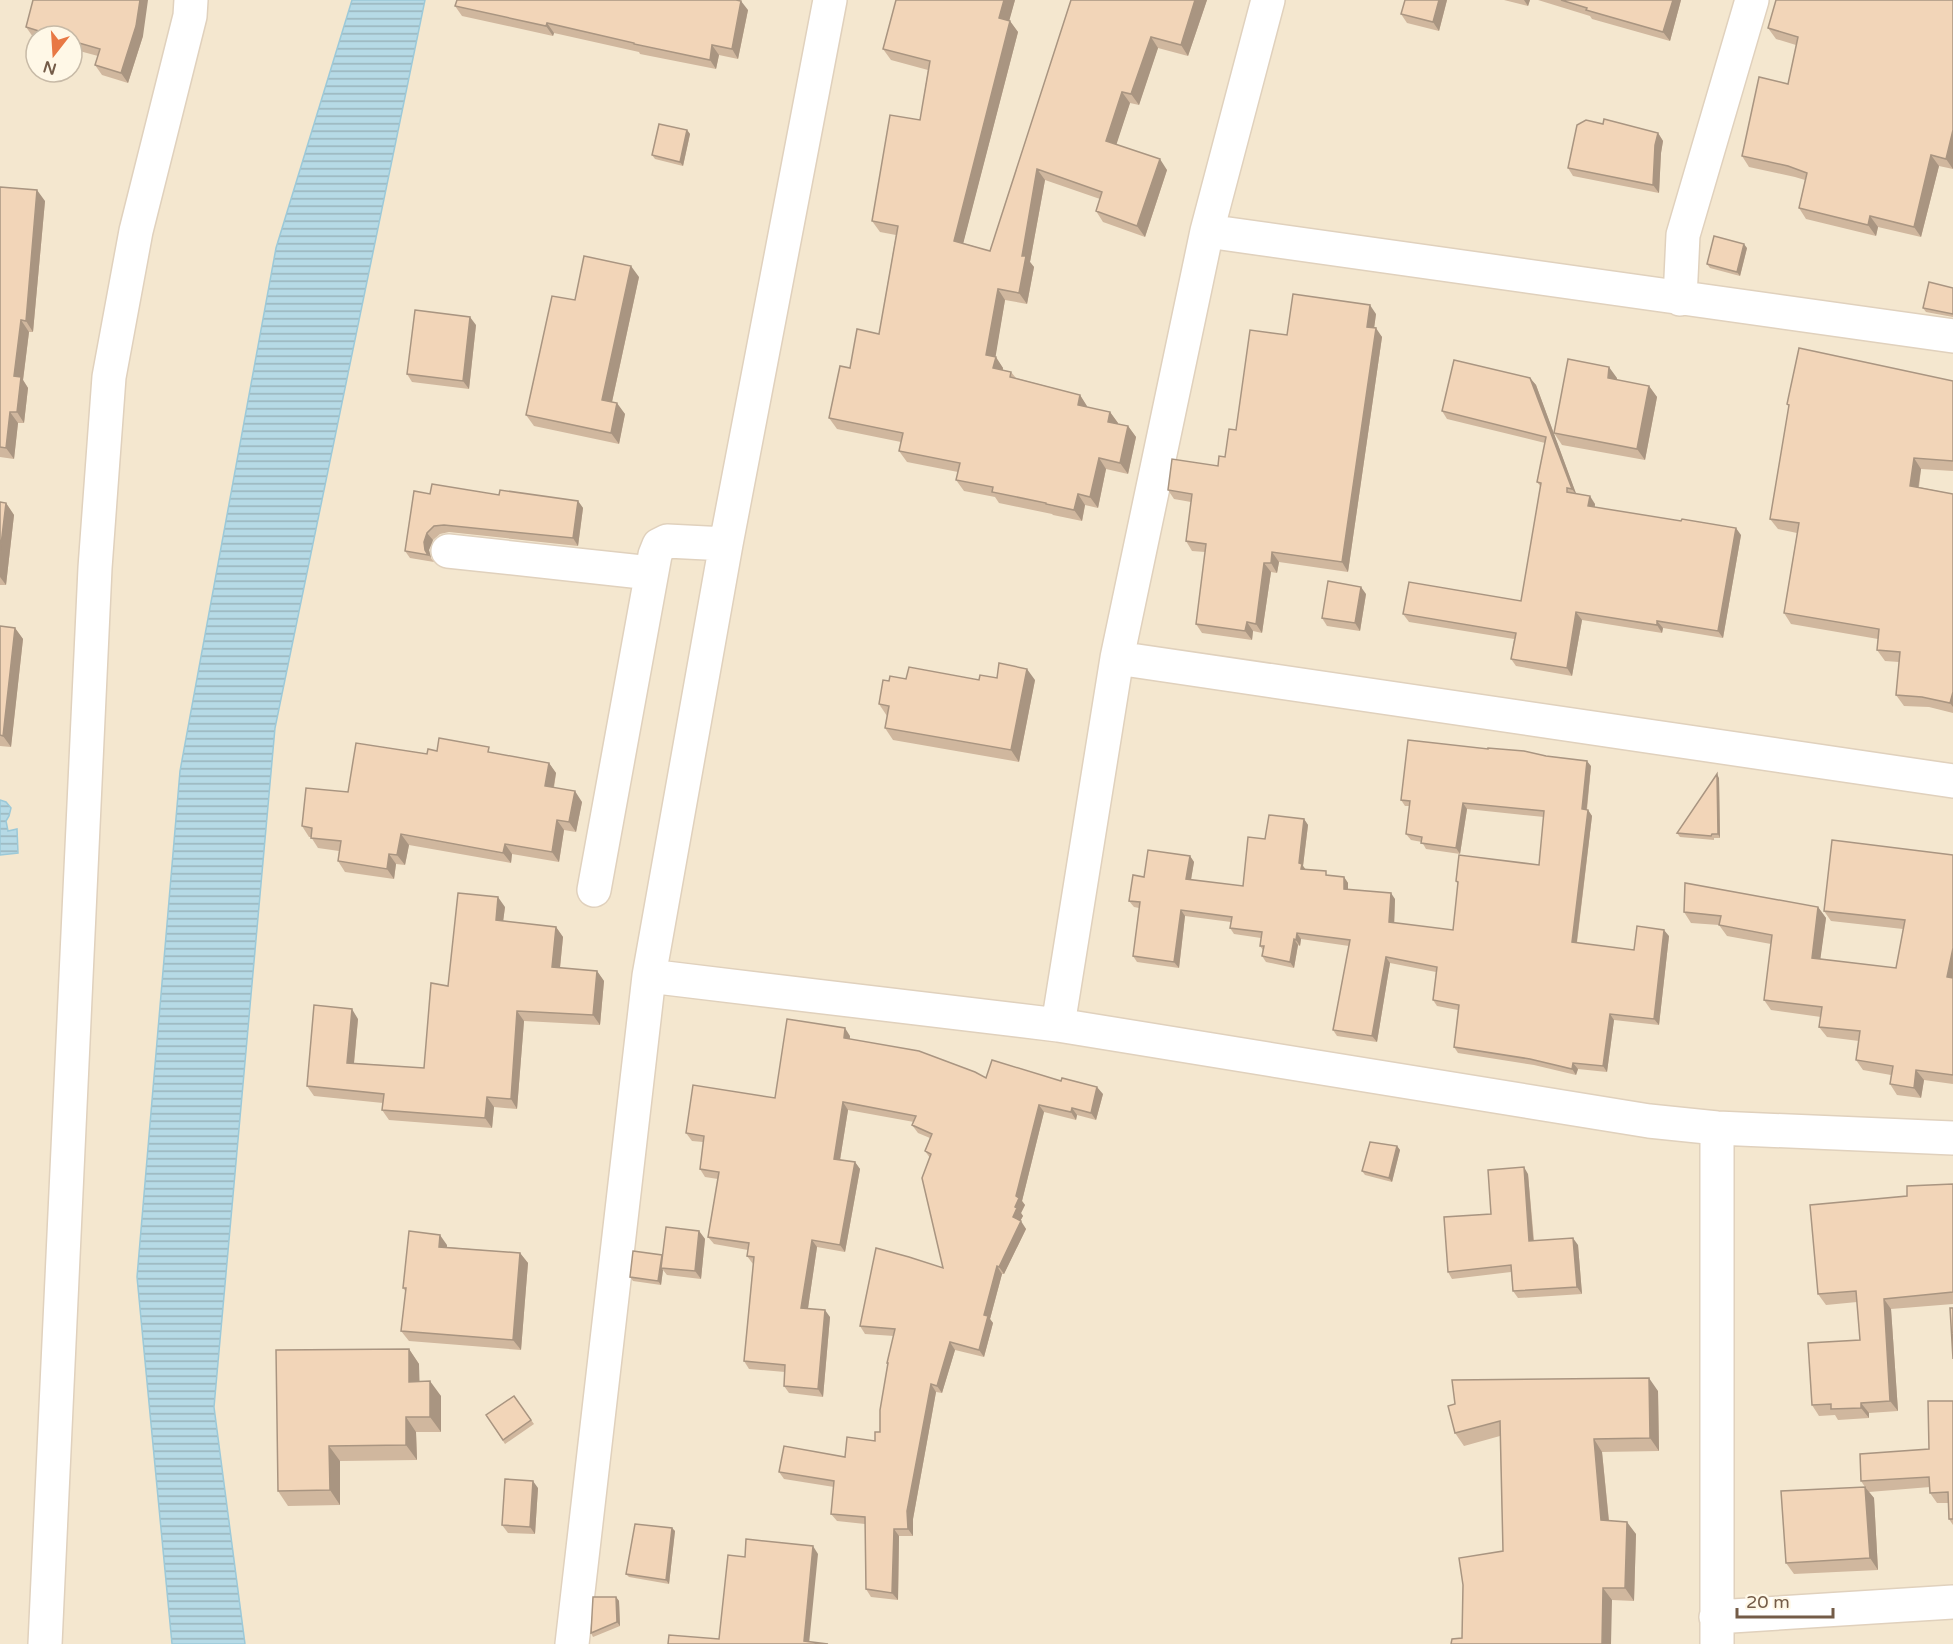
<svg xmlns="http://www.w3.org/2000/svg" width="1953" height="1644" font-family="'Varela Round',sans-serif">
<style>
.residential{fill:#f4e7cf;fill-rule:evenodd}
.water{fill:url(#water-rules);stroke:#9cc9d8;stroke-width:1.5}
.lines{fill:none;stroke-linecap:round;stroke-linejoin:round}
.minor-casing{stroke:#e0d1bd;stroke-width:36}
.minor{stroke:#fff;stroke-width:33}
.wall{fill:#d0b79e}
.shaded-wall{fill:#a99581}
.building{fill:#f2d5b8;stroke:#a99581;stroke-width:1.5}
</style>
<defs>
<pattern id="water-rules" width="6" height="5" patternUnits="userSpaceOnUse" patternTransform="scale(1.5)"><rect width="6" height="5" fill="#b6dae6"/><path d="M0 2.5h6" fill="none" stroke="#99b4bc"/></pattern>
</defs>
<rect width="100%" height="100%" fill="#fcf4e1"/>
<path class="residential" d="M0 0H352L276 248 180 771 137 1277 172 1644H0ZM36 36H72V72H36Z
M425 0H1953V1644H245L214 1407 275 728Z"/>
<path class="water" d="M352 0H425L275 728 214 1407 245 1644H172L137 1277 180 771 276 248Z
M0 800 6 802 11 808 9 816 6 821 8 831 17 829 18 853 0 855Z"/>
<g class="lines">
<defs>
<path id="minor" d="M1207 231 1953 336
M1680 299 1683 235 1752 0
M448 551 651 573
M1117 658 1953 781
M594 890 655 555 659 545 667 541 726 544
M649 976 1058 1025 1649 1121 1717 1128 1953 1138
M1058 1025 1117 658 1207 231 1268 0
M1716 1617 1953 1602
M45 1644 95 568 109 377 136 231 190 16 191 0
M572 1644 649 976 726 544 830 0
M1717 1644V1128"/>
</defs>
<use href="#minor" class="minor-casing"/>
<use href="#minor" class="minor"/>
</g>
<path class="wall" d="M1015 0 1009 20 1018 32 963 243 990 251 1071 0H1207L1188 56 1158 48 1139 105 1130 103 1116 144 1167 170 1145 237 1103 222 1096 211 1100 199 1045 180 1030 262 1034 267 1027 304 1005 300 995 357 1003 368V370L1011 372 1016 378 1080 395 1087 407 1110 412 1118 423V424L1128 426 1136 437 1128 474 1106 469 1098 508 1085 505 1082 521 1053 515 1052 514 999 503 995 497 964 491 956 480 958 472 907 462 899 451 901 442 837 429 829 418 850 368 879 334 896 235 880 232 872 221 920 120 928 70 891 60 883 49Z
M1405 0H1447L1439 31 1407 23 1401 14Z
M1504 0H1530L1528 6Z
M1538 0H1681L1670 41 1592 19 1590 16Z
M1953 0V169L1939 166 1921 237 1878 227 1876 236 1806 219 1799 208 1805 180 1795 177 1749 167 1742 156 1788 84 1796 45 1776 39 1768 28Z
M455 6 748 10 738 59 719 55 716 69 640 54 639 52 554 33 553 36 462 16Z
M26 27 143 36 128 83 102 75 95 65 98 56 72 49V36H36V38L33 37Z
M1603 124 1658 133 1663 141 1661 153 1659 193 1573 176 1568 168Z
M687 130 690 134 683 166 655 159 652 155Z
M0 187 45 201 33 332H29L23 380 28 388 24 423H18L14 459 0 457Z
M1747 248 1740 276 1710 268 1707 264Z
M639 277 612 402 625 414 619 444 534 426 526 415 575 300Z
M1953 288V317L1926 312 1923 308Z
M1376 314 1374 328 1382 337 1348 572 1279 562 1277 573 1271 572 1262 633 1253 631 1252 640 1202 633 1196 624 1205 552 1192 551 1186 541 1191 502 1174 499 1168 490 1218 466 1225 457 1236 430 1287 335Z
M476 325 469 389 412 382 407 374Z
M1530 378 1536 385 1576 494 1595 504V507L1741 535 1723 638 1663 628 1662 633 1582 620 1572 676 1516 666 1511 659 1514 639 1409 622 1403 614 1521 601 1541 487 1537 482 1545 443 1447 419 1442 411Z
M1617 378V380L1649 386 1657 397 1645 460 1562 445 1554 433Z
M1953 381V471L1921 469 1919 487 1953 494V713L1929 707 1904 706 1896 695 1899 662 1885 661 1877 650 1878 639 1791 624 1784 613 1797 533 1778 529 1770 519 1789 406 1787 404Z
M430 494 499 495 578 501 583 508 578 546 449 532 440 534 433 540 429 550 431 558 434 562 410 558 405 551Z
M0 502 6 503 14 515 6 585H0Z
M1366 594 1360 631 1327 626 1322 618Z
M0 626 15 628 23 639 11 747 0 746Z
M997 678 1035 680 1019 762 893 740 885 728 887 716 879 704 889 681 906 679 979 680Z
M437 751 493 753 549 763 556 773 554 788 582 802 576 832 564 830 559 862 512 854 511 863 409 845 405 865 396 864 394 879 345 872 338 861 339 851 318 848 311 837H309L302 826 348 792 427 754Z
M1591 766 1587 810H1588L1592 816 1577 943 1634 950 1669 936 1659 1025 1614 1020 1607 1072 1578 1069 1576 1075 1534 1065 1458 1053 1454 1047 1458 1010 1437 1006 1433 1000 1436 972 1390 963 1377 1042 1337 1036 1333 1030 1349 946 1301 939 1300 946 1298 945 1294 968 1266 962 1262 956 1263 950 1260 946 1261 938 1234 934 1230 928 1231 922 1185 916 1179 968 1137 962 1133 956 1139 908 1134 907 1129 901 1144 877 1190 856 1194 862 1191 880 1243 886 1265 839 1304 819 1308 825 1303 866 1306 870 1328 875 1344 877 1348 883V889L1395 899 1394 923 1453 930 1458 884 1456 881 1539 865 1544 817 1467 809 1460 854 1426 849 1422 842 1411 840 1406 834 1410 806H1405L1401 800Z
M1719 778 1720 838H1714V840L1680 837 1677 833Z
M1953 855V1084L1924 1080 1921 1098 1897 1095 1890 1084 1891 1075 1863 1070 1856 1060 1859 1041 1827 1037 1819 1027 1821 1017 1771 1010 1764 1000 1771 944 1727 936 1719 925 1691 923 1684 912 1818 907 1826 918 1820 959 1896 968 1903 929 1831 921 1824 911Z
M505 907 503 921 556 927 563 937 560 968 597 971 604 981 600 1025 524 1021 517 1109 494 1107 492 1128 389 1120 382 1110 383 1103 314 1096 307 1086 358 1019 354 1063 424 1068 448 986Z
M850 1036V1039L986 1078 1103 1094 1096 1120 1077 1115 1076 1120 1044 1112 1022 1201 1025 1205 1021 1213 1023 1216 1020 1221 1026 1229 1004 1274H1002L990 1319 993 1323 984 1357 955 1350 942 1393 936 1392 913 1519V1536H899L898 1600 871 1597 866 1589 865 1524 837 1521 831 1514 834 1487 784 1479 779 1472 845 1457 875 1441 880 1432 888 1365 887 1363 894 1336 865 1334 860 1326 943 1268 930 1158 925 1151 930 1138 918 1133 912 1125 914 1122 848 1110 840 1160 855 1162 860 1169 845 1252 817 1247 808 1308 830 1317 823 1397 789 1393 784 1386 785 1372 749 1369 744 1361 753 1264 747 1256 748 1250 714 1244 708 1237 718 1179 705 1177 700 1169 703 1142 692 1141 686 1133 775 1098Z
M1397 1146 1400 1150 1392 1182 1365 1175 1362 1171Z
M1528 1174 1534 1240 1578 1245 1582 1294 1518 1298 1513 1291 1511 1272 1452 1279 1448 1272 1491 1214Z
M1953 1184V1304L1891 1309 1898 1411 1869 1413V1418L1838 1420 1835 1415 1819 1416 1812 1405 1860 1340 1857 1302 1826 1305 1818 1294 1907 1196Z
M699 1231 705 1239 701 1279 667 1275 663 1270 661 1285 633 1281 630 1277 662 1256Z
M447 1245V1247L520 1253 528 1263 521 1350 409 1341 401 1331 406 1292 403 1288Z
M409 1349 419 1364V1382L441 1396V1432H416L417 1460 340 1461V1505L288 1506 278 1491Z
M1658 1391 1659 1451 1602 1452 1609 1520 1636 1534 1634 1601 1612 1600 1462 1638 1503 1551 1500 1436 1464 1446 1455 1433 1448 1406Z
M514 1396 534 1424 505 1444 486 1415Z
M1953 1401V1525L1949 1519 1948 1503H1937L1930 1493V1487L1869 1492 1874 1498 1878 1570 1794 1574 1786 1563 1865 1487 1861 1481 1929 1449Z
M538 1488 535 1534 508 1533 502 1525Z
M672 1528 675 1531 669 1584 629 1577 626 1574Z
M616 1597 619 1601 620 1626 593 1637 591 1633Z"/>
<path class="shaded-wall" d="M140 0H148L143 36 128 83 121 73Z
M1004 0H1015L1007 29 999 18Z
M1195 0H1207L1188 56 1181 45Z
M1439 0H1447L1439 31 1433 22Z
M1524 0H1530L1528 6Z
M1673 0H1681L1670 41 1663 32Z
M741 1 748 10 738 59 732 49Z
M1010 21 1018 32 961 252 954 241Z
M547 23 554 33 553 36 546 26Z
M1151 37 1158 48 1139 105 1131 94Z
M712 45 719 55 716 69 710 60Z
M1122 92 1130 103 1114 152 1106 141Z
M687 130 690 134 683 166 680 162Z
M1953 130V169L1946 159Z
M1658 133 1663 141 1661 153 1659 193 1653 185 1655 145Z
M1931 155 1939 166 1921 237 1914 227Z
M1160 159 1167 170 1145 237 1137 226Z
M1037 169 1045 180 1030 262 1034 267 1027 304 1019 293 1022 256Z
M37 190 45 201 33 332 26 321Z
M1870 216 1878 227 1876 236 1868 225Z
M1744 244 1747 248 1740 276 1737 272Z
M631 266 639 277 610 411 602 400Z
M998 289 1005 300 994 366 986 355Z
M1370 305 1376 314 1373 336 1367 327Z
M470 317 476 325 469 389 463 381Z
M21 320 29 332 23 380 28 388 24 423 17 412 14 376Z
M1376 328 1382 337 1348 572 1342 562Z
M996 357 1003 368 1001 379 993 368Z
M1609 367 1617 378 1616 390 1608 378Z
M1530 378 1536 385 1577 496 1572 489Z
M1649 386 1657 397 1645 460 1637 449Z
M1080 395 1087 406 1085 416 1078 405Z
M617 403 625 414 619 444 611 433Z
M10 412 18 423 14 459 6 448Z
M1110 412 1118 423 1116 433 1108 422Z
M1128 426 1136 437 1128 474 1120 463Z
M1099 458 1106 469 1098 508 1090 497Z
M1914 458 1921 469 1917 496 1910 486Z
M1078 494 1085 505 1082 521 1074 510Z
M1590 496 1595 504 1594 513 1588 506Z
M578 501 583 508 578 546 573 538Z
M6 503 14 515 6 585 0 577V553Z
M1736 528 1741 535 1723 638 1718 631Z
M427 533 433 540 429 550 431 558 425 550 424 542Z
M1272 552 1279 562 1277 573 1271 563Z
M1264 563 1271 572 1262 633 1256 624Z
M1361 587 1366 594 1360 631 1355 623Z
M1576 612 1582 620 1572 676 1567 668Z
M1657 621 1663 628 1662 633 1657 625Z
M1247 622 1253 631 1252 640 1245 631Z
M15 628 23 639 11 747 3 736Z
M1027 669 1035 680 1019 762 1011 750Z
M1953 692V707L1950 703Z
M1587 761 1591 766 1586 815 1582 809Z
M549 763 556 773 552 796 545 786Z
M1717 774 1719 778 1720 838 1718 834Z
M575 791 582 802 576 832 569 822Z
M1463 803 1467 809 1460 854 1456 848Z
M1588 810 1592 816 1576 948 1572 942Z
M1304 819 1308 825 1303 866 1306 870 1301 869 1299 863Z
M557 820 564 830 559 862 552 852Z
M401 834 409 845 405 865 397 855Z
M505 844 512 854 511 863 503 853Z
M389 854 396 864 394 879 387 869Z
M1190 856 1194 862 1190 885 1186 879Z
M1344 877 1348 883V895L1344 889Z
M1391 893 1395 899 1394 928 1389 922Z
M498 897 505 907 502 930 496 920Z
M1818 907 1826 918 1819 969 1812 958Z
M1181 910 1185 916 1179 968 1174 962Z
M556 927 563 937 559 977 552 967Z
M1664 930 1669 936 1659 1025 1654 1019Z
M1297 933 1301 939 1300 946 1296 940Z
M1294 939 1298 945 1294 968 1290 962Z
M1953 948V985L1947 977Z
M1386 957 1390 963 1377 1042 1372 1036Z
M597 971 604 981 600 1025 593 1015Z
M352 1009 358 1019 353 1073 347 1063Z
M517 1011 524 1021 517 1109 511 1099Z
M1610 1014 1614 1020 1607 1072 1603 1066Z
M845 1028 850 1036 849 1046 844 1038Z
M1573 1063 1578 1069 1576 1075 1572 1069Z
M1916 1070 1924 1080 1921 1098 1914 1088Z
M1097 1087 1103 1094 1096 1120 1091 1113Z
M487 1097 494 1107 492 1128 485 1118Z
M843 1102 848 1110 839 1166 834 1159Z
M1039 1105 1044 1112 1022 1201 1025 1205 1021 1213 1023 1216 1018 1225 1013 1217 1016 1196Z
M1072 1108 1077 1115 1076 1120 1071 1112Z
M1397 1146 1400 1150 1392 1182 1389 1178Z
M855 1162 860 1169 845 1252 840 1245Z
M1524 1167 1528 1174 1534 1248 1529 1241Z
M1021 1221 1026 1229 1004 1274 999 1267Z
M699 1231 705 1239 701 1279 695 1271Z
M440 1235 447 1245 446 1257 439 1247Z
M1573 1238 1578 1245 1582 1294 1577 1287Z
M812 1240 817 1247 807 1315 801 1308Z
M520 1253 528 1263 521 1350 513 1340Z
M662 1255 664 1259 661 1268 663 1270 661 1285 658 1281Z
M997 1266 1002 1274 990 1319 993 1323 984 1357 979 1350 984 1315Z
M1884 1299 1891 1309 1898 1411 1890 1401Z
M825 1310 830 1317 823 1397 818 1389Z
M950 1342 955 1350 942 1393 937 1386Z
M409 1349 419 1364 420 1397 409 1382Z
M1649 1378 1658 1391 1659 1451 1650 1438Z
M430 1381 441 1396V1432L430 1417Z
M931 1384 936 1392 913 1519V1536L908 1529 907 1511Z
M1861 1403 1869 1413V1418L1861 1408Z
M406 1417 416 1432 417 1460 406 1445Z
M1594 1439 1602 1452 1610 1533 1601 1520Z
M329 1446 340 1461V1505L330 1490Z
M533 1481 538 1488 535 1534 530 1527Z
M1865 1487 1874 1498 1878 1570 1870 1558Z
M1627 1522 1636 1534 1634 1601 1625 1588Z
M672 1528 675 1531 669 1584 666 1580Z
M894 1529 899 1536 898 1600 892 1593Z
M813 1546 818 1554 809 1644 804 1641Z
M1603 1588 1612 1600 1611 1644H1602Z
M616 1597 619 1601 620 1626 617 1622Z"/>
<path class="building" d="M33 0H140L136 26 121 73 95 65 100 49 72 41V36H55L26 27Z
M457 0H736L741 1 732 49 712 45 710 60 634 44V43L547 23 546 26 455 6Z
M896 0H1004L999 18 1010 21 954 241 990 251 1071 0H1195L1181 45 1151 37 1131 94 1122 92 1106 141 1160 159 1137 226 1096 211 1102 192 1037 169 1022 256H1026L1019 293 998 289 986 355 996 357 993 368 1011 372 1010 377 1080 395 1078 405 1110 412 1108 422 1128 426 1120 463 1099 458 1090 497 1078 494 1074 510 1046 504V503L992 492 993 487 956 480 960 463 899 451 903 433 829 418 840 366 850 368 857 329 879 334 898 226 872 221 890 115 920 120 930 61 883 49Z
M1405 0H1439L1433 22 1401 14Z
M1561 0H1673L1663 32 1586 10 1587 8Z
M1776 0H1953V130L1946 159 1931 155 1914 227 1870 216 1868 225 1799 208 1807 173 1788 166 1742 156 1759 77 1788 84 1798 37 1768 28Z
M1604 119 1658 133 1655 145 1653 185 1568 168 1577 125 1586 120 1603 124Z
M659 124 687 130 680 162 652 155Z
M0 187 37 190 26 321 21 320 14 376 21 377 17 412H10L6 448 0 447Z
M1714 236 1744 244 1737 272 1707 264Z
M584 256 631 266 602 400 617 403 611 433 526 415 552 296 575 300Z
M1929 282 1953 288V314L1923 308Z
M1293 294 1370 305 1367 327 1376 328 1342 562 1272 552 1271 563H1264L1256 624 1247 622 1245 631 1196 624 1206 544 1186 541 1192 494 1168 490 1172 459 1218 466 1219 456 1225 457 1229 429 1236 430 1250 330 1287 335Z
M415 310 470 317 463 381 407 374Z
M1799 348 1953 381V461L1914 458 1910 486 1953 494V692L1950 703 1922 697 1896 695 1900 652 1877 650 1879 629 1784 613 1799 523 1770 519 1789 405 1787 404Z
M1568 359 1609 367 1608 378 1649 386 1637 449 1554 433Z
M1454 360 1530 378 1572 489 1567 488V492L1590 496 1588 506 1681 521 1682 519 1736 528 1718 631 1657 621V625L1576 612 1567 668 1511 659 1516 633 1403 614 1409 582 1521 601 1541 483 1537 482 1546 437 1442 411Z
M432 484 499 495 500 490 578 501 573 538 444 525 434 526 427 533 424 542 425 550 428 555 405 551 414 491 430 494Z
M0 502 6 503 0 553Z
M1328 581 1361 587 1355 623 1322 618Z
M0 626 15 628 3 736 0 735Z
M999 663 1027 669 1011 750 885 728 889 706 879 704 883 680 889 681 890 676 906 679 909 667 979 680 980 675 997 678Z
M439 738 489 747 488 752 549 763 545 786 575 791 569 822 557 820 552 852 505 844 503 853 401 834 397 855 389 854 387 869 338 861 341 841 311 838 312 828 302 826 306 788 348 792 356 743 427 754 428 749 437 751Z
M1408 740 1488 749V748L1524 751 1546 756 1587 761 1582 809 1588 810 1572 942 1634 950 1637 926 1664 930 1654 1019 1610 1014 1603 1066 1573 1063 1572 1069 1530 1059 1454 1047 1459 1005 1433 1000 1437 967 1386 957 1372 1036 1333 1030 1350 940 1297 933 1296 940 1294 939 1290 962 1262 956 1264 946H1260L1262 932 1230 928 1232 917 1181 910 1174 962 1133 956 1140 902 1129 901 1133 875 1144 877 1148 850 1190 856 1186 879 1243 886 1248 837 1265 839 1269 815 1304 819 1299 863 1302 864 1301 869 1326 871V875L1344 877V889L1391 893 1389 922 1453 930 1458 882 1456 881 1459 855 1539 865 1544 811 1463 803 1456 848 1421 843 1422 837 1406 834 1410 801 1401 800Z
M1717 774 1718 834H1712L1711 836 1677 833Z
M1832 840 1953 855V948L1947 977 1953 978V1075L1916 1070 1914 1088 1890 1084 1893 1066 1856 1060 1860 1031 1819 1027 1822 1007 1764 1000 1772 935 1719 925 1721 916 1684 912 1685 883 1818 907 1812 958 1896 968 1905 920 1824 911Z
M458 893 498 897 496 920 556 927 552 967 597 971 593 1015 517 1011 511 1099 487 1097 485 1118 382 1110 384 1094 307 1086 314 1005 352 1009 347 1063 424 1068 431 983 448 986Z
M787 1019 845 1028 844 1038 919 1051 975 1072 986 1078 992 1060 1061 1081 1062 1078 1097 1087 1091 1113 1072 1108 1071 1112 1039 1105 1016 1196 1019 1198 1015 1207 1017 1208 1013 1217 1021 1221 999 1267 997 1266 984 1315 988 1316 979 1350 950 1342 937 1386 931 1384 907 1511 908 1529H894L892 1593 866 1589 865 1517 831 1514 834 1481 779 1472 784 1446 845 1457 847 1437 875 1441V1432H880V1410L888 1363H887L895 1329 860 1326 876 1248 909 1257 943 1268 922 1178 931 1154 925 1151 932 1134 912 1125 916 1116 843 1102 834 1159 855 1162 840 1245 812 1240 801 1308 825 1310 818 1389 784 1386 785 1365 744 1361 754 1257 747 1256 749 1243 708 1237 719 1172 700 1169 704 1136 686 1133 693 1085 775 1098Z
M1370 1142 1397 1146 1389 1178 1362 1171Z
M1524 1167 1529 1241 1573 1238 1577 1287 1513 1291 1511 1265 1448 1272 1444 1217 1491 1214 1488 1170Z
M1953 1184V1292L1884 1299 1890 1401 1861 1403V1408L1831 1409V1404L1812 1405 1808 1343 1860 1340 1856 1291 1818 1294 1810 1205 1907 1196V1186Z
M666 1227 699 1231 695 1271 661 1268Z
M409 1231 440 1235 439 1247 520 1253 513 1340 401 1331 406 1288H403Z
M633 1251 662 1255 658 1281 630 1277Z
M1950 1308H1953V1359Z
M409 1349V1382L430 1381V1417H406V1445L329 1446 330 1490 278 1491 276 1350Z
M1649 1378 1650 1438 1594 1439 1601 1520 1627 1522 1625 1588H1603L1602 1644H1451L1452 1639 1462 1638 1463 1585 1459 1558 1503 1551 1500 1421 1455 1433 1448 1406 1455 1404 1452 1380Z
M514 1396 531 1420 503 1440 486 1415Z
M1928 1401H1953V1519H1949L1948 1492 1930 1493 1929 1477 1861 1481 1860 1454 1929 1449Z
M505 1479 533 1481 530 1527 502 1525Z
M1865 1487 1870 1558 1786 1563 1781 1491Z
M635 1524 672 1528 666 1580 626 1574Z
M746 1539 813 1546 804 1641 828 1644H668L669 1635 719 1639 728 1555 745 1557Z
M593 1597H616L617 1622 591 1633Z"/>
<g transform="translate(54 54) rotate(197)"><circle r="28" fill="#fff8e7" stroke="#c7baa7" stroke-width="1.5"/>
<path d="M0-4.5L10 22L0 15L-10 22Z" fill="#e87844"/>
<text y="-9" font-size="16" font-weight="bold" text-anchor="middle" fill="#745c48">N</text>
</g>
<path d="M1737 1608v9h96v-9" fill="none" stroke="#745c48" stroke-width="3"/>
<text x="1746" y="1608" font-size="18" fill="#745c48" stroke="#fff8e7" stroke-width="4.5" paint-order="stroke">20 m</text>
</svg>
